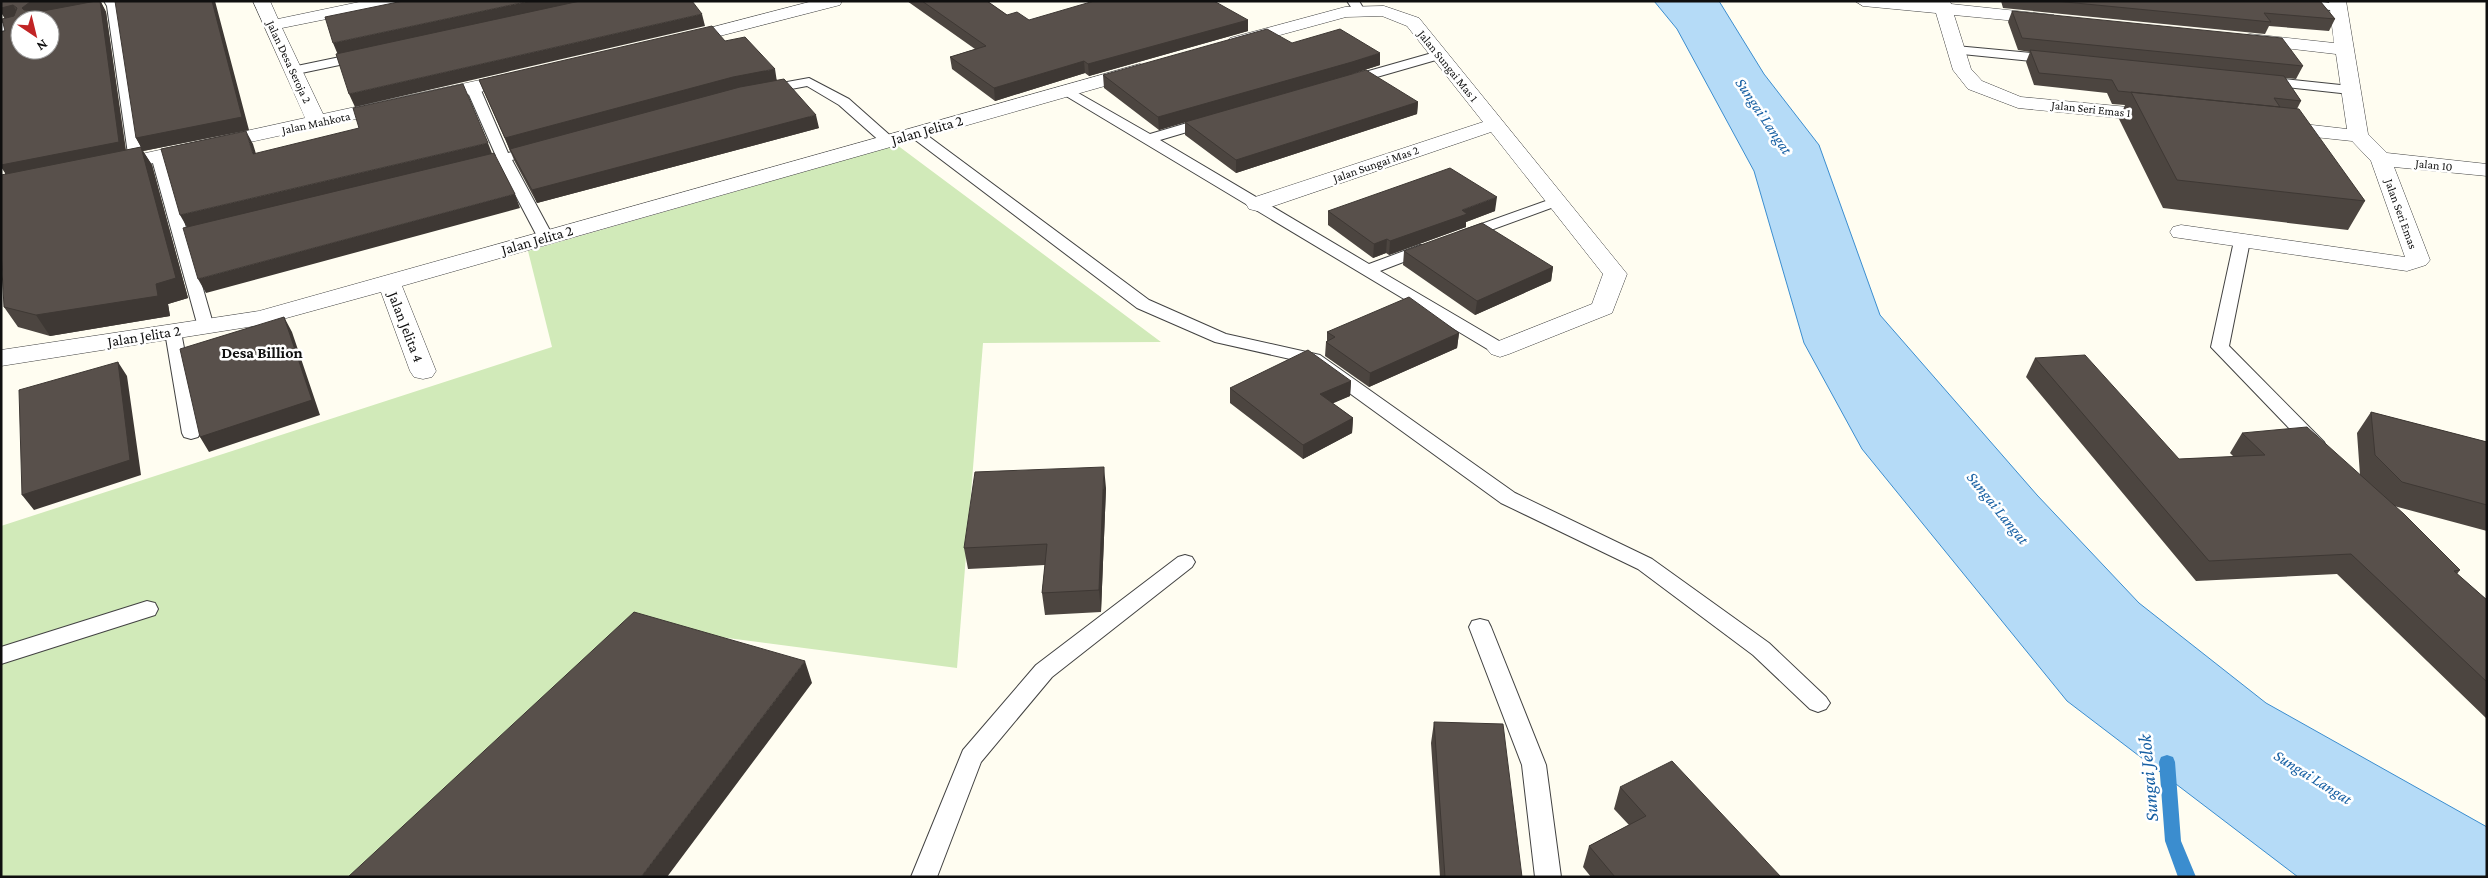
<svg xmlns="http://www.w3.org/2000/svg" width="2488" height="878" font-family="'Crimson Pro',serif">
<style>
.green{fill:#d1eab9}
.water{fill:#b5dbf7;stroke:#3b8dcf}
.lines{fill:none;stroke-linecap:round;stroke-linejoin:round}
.stream{fill:#3b8dcf;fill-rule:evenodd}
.lane-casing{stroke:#424242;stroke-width:2}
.street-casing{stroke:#424242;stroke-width:1}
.lane{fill:#fff;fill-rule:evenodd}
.street{fill:#fff;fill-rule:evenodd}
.wall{fill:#4c4540}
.shaded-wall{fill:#3e3834}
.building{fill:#58504b;stroke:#3e3834;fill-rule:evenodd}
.labels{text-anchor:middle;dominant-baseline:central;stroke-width:5;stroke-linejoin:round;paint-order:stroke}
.far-street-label{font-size:12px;fill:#0f0f0f;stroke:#fff}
.street-label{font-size:15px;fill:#0f0f0f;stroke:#fff}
.water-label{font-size:16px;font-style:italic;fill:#165fa3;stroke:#fff}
.neighbourhood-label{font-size:16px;font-weight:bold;fill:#0f0f0f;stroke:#fff}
.near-water-label{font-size:19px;font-style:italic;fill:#165fa3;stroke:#fff}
</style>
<rect width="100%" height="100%" fill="#fffdf1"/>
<path class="green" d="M897 145 1161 342 983 343 957 668 643 627 366 877H1V526L552 347 528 251Z"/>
<path class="water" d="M1654 1H1719L1764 74 1819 145 1880 315 2037 495 2139 603 2266 703 2487 827V877H2298L2067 701 1862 449 1804 343 1754 171 1677 29Z"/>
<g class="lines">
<path class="stream" d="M2167 755 2173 757 2175 762 2181 841 2196 877H2178L2165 841 2159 762 2161 757Z"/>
<defs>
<path id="lane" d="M104 1H116L119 6 143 161 136 165 129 161 107 6Z
M1347 1H1359L1365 11 1359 15 1355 13Z
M2274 1C2289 1 2334 0 2344 7L2338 11 2280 4Z
M20 19 22 20H20V27L1 31V23Z
M1956 46 2052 55 2058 59 2052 63 1952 53 1950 50 1952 47Z
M1439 51 1443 52 1445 55 1443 58 1349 85 1343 81 1344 78Z
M364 52 370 56 368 59 292 75 286 71 292 67Z
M2265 77 2350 86 2357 90 2350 94 2260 84 2259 81 2260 78Z
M809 78 849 99 893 138 895 141 893 144H883L839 105 807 86 765 94 758 90 765 86Z
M473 84 480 88 508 153 536 146 543 150 541 153 512 160 554 238 551 241 546 243 538 238 499 164 473 170 466 166 468 163 496 156 466 88Z
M1066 86 1150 134 1204 118H1214L1216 121 1214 124 1160 140 1369 264 1420 245H1432L1434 248 1432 251 1380 271 1506 345 1509 349 1506 353H1494L1061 93 1059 90Z
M915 129 920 130 1149 300 1226 334 1320 355 1515 493 1652 559 1769 643 1826 697 1830 703 1826 709 1818 712 1810 709 1753 655 1638 569 1501 503 1308 363 1215 342 1137 308 910 136 908 133 910 130Z
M158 152 165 156 187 231 210 225 218 230 215 233 189 240 214 327 212 331H200L198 327 151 156Z
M1557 197 1562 198 1564 201 1562 204 1469 238H1459L1456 235 1459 232Z
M2242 236 2250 241 2229 346 2324 442 2326 446 2324 450 2317 452 2310 450 2211 347 2234 241Z
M173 327 179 328 181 332 200 433 198 437 191 439 184 437 182 433 165 332 167 328Z
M1185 555 1192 557 1195 562 1192 567 1052 677 981 762 937 877H911L963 750 1036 665 1178 557Z
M147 601 155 603 158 609 155 615 1 664V647Z
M1480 619 1488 621 1491 627 1546 765 1561 877H1535L1522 765 1469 627 1472 621Z"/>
<path id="street" d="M253 1H270L278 19 364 1H399L391 6 282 28 323 114 517 72 524 74 526 78 524 82 517 84 112 172 105 170 102 166 105 162 305 118Z
M813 1H842L840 5 681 46 675 45 672 41 675 37Z
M1855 1H1950L1951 4 2054 15 2057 19 2054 23 2048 24 1954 15 1971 69 1982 81 2021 97 2160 110 2167 112 2170 116 2167 120 2160 122 2018 108 1968 89 1953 70 1936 13 1863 6Z
M2329 1H2346L2368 134 2387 153 2487 164V176L2394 167 2430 260 2426 265 2407 271 2173 237 2170 232 2173 227 2181 225 2405 257 2371 161 2352 141 2277 133 2270 131 2267 127 2270 123 2277 121 2347 129 2336 54 2250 44 2244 43 2241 39 2244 35 2250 34 2334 43Z
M1384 6 1419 18 1623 269 1627 274 1612 313 1509 354 1500 357 1491 354 1487 349 1491 344 1592 304 1603 274 1491 132 1265 209 1257 211 1249 209 1246 204 1249 199 1483 122 1407 26 1382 16 1346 17 1236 47 1230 46 1227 42 1230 38 1345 7Z
M1140 64 1147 66 1149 70 1147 74 402 286 436 371 432 377 423 379 414 377 410 371 381 292 261 325 1 366V350L259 311Z"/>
</defs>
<use href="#lane" class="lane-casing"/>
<use href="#street" class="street-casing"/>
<use href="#lane" class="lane"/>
<use href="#street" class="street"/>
</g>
<path class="wall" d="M1 1 102 2H101L106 12 126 150 141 147 136 138 249 130 143 151 152 165 188 298 168 304 170 316 50 336 18 327 4 307 5 174V19L1 12Z
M907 1H987L1007 15 1029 20H1248V31L1089 76 1085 73 995 101 952 69 950 57 975 49Z
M2001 1H2320L2335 19 2329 31 2269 26 2265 34 2003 8Z
M2012 11 2303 66 2296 79 2285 78 2301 101 2297 109 2365 201 2348 230 2163 208 2119 119 2125 105 2112 104 2107 93 2034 85 2026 62 2030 52 2018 50 2008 22Z
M725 41 777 80 819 128 537 203 515 162 479 80Z
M1292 43 1380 65 1352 74 1418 102 1417 114 1236 173 1185 135V122L1159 130 1104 88 1103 75Z
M1328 211H1495L1466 222V227L1389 255 1386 253 1373 258 1328 225Z
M1404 251 1553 267 1551 281 1475 315 1403 265Z
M1327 332 1459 333 1457 348 1369 387 1325 356 1326 342 1327 341Z
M2035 358 2179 459 2234 457 2230 453 2242 433 2360 475 2357 433 2371 412 2487 442V531L2394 506 2460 570 2457 574 2487 600V719L2337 574 2196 581 2026 377Z
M1351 381 1350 396 1332 403 1353 418 1352 433 1303 459 1230 403V388Z
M1106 488 1101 612 1045 615 1042 593 1045 565 968 569 964 548Z
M1434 722 1522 877H1440L1431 743Z
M1620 787 1781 877H1591L1583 867 1589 846 1629 825 1614 809Z"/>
<path class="shaded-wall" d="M36 1H103L101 2 106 12 126 155 9 179 1 167V165L29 20 22 8 30 2Z
M212 1H215L249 130 143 151 152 165 188 298 168 304 170 316 50 336 36 315 156 284 141 147 136 138Z
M530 1H589L338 55 333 43Z
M13 5 20 17 6 20 1 12V8Z
M702 14 705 26 355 107 349 94Z
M1248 20V31L1089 76 1088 64Z
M1380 53V65L1352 74 1159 130 1158 117Z
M1084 61 1085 73 995 101 994 88Z
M775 69 777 82 737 89 510 151 505 138 733 77Z
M1418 102 1417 114 1236 173V160Z
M816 115 819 128 537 203 532 190Z
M246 131 253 144 260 167 253 154Z
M488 143 493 156 188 229 180 215Z
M515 194 520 208 206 293 198 279Z
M1497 197 1495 211 1466 222V227L1389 255 1390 241 1462 210Z
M1387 239 1386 253 1373 258 1374 244Z
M1553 267 1551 281 1475 315 1477 301Z
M284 317 292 332 320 415 209 452 200 437Z
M1459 333 1457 348 1369 387 1370 373Z
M118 362 127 376 141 475 34 510 22 495Z
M1351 381 1350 396 1320 409V394Z
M1353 418 1352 433 1303 459V445Z
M1104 467 1106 488 1101 612 1099 590Z
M805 661 812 683 667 877H641Z"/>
<path class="building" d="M1 1H36L30 2 22 8 24 10 43 11 96 1H100L119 142 1 165V32L5 31 2 19 14 16 17 8 13 5 1 8ZM20 20H50V50H20Z
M115 1H212L242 117 136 138Z
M403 1H530L333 43 325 17Z
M580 1H692L702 14 349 94 336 54Z
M922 1H987L1007 15 1017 12 1029 20 1094 1H1214L1248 20 1088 64 1084 61 994 88 950 57 986 46Z
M2055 1H2320L2335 19 2264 13 2271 22Z
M2012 11 2282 38 2303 66 2022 38Z
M712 26 725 41 745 37 775 69 733 77 505 138 479 80Z
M1267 29 1292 43 1340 29 1380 53 1352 62 1158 117 1103 75Z
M2030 50 2284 76 2301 101 2274 98 2280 107 2118 91 2112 80 2039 73Z
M1366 70 1418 102 1236 160 1185 122Z
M784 79 816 115 532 190 510 149 740 87Z
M463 84 488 143 180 215 161 149 246 131 253 154 359 128 353 108Z
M2131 92 2299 109 2365 201 2177 180Z
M141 147 176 278 156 284 158 296 36 315 4 307 1 251V175Z
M494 153 515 194 198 279 183 228Z
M1450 168 1497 197 1462 210 1467 214 1390 241 1387 239 1374 244 1328 211Z
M1482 223 1553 267 1477 301 1404 251Z
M1409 297 1459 333 1370 373 1326 342 1335 337 1327 332Z
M284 317 312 400 200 437 180 349Z
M1308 350 1351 381 1320 394 1353 418 1303 445 1230 388Z
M2085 355 2179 459 2265 455 2242 433 2307 427 2404 514 2460 570 2454 571 2487 600V682L2351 554 2209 561 2035 358Z
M118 362 130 460 22 495 19 390Z
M2371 412 2487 442V505L2402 482 2375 455Z
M1104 467 1099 590 1042 593 1047 544 964 548 975 472Z
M634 612 805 661 641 877H348Z
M1434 722 1503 724 1522 877H1445Z
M1672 761 1781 877H1615L1589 846 1646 816 1620 787Z"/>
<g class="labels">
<g class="far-street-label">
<text transform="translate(289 62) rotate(65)">Jalan Desa Seroja 2</text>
<text transform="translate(1448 66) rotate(51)">Jalan Sungai Mas 1</text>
<text transform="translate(2091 109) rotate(6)">Jalan Seri Emas 1</text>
<text transform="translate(316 123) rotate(-12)">Jalan Mahkota</text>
<text transform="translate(1376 164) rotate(-19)">Jalan Sungai Mas 2</text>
<text transform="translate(2434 165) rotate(6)">Jalan 10</text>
<text transform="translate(2401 214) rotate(70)">Jalan Seri Emas</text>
</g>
<g class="street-label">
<text transform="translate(927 130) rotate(-16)">Jalan Jelita 2</text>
<text transform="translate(537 240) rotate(-16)">Jalan Jelita 2</text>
<text transform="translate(406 327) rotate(69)">Jalan Jelita 4</text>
<text transform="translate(144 336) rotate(-9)">Jalan Jelita 2</text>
</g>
<g class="water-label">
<text transform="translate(1764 116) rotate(56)">Sungai Langat</text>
<text transform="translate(1998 508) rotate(51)">Sungai Langat</text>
<text transform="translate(2313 777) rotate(32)">Sungai Langat</text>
</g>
<g class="neighbourhood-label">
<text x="262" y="352">Desa Billion</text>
</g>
<g class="near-water-label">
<text transform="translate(2148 778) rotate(-95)">Sungai Jelok</text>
</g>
</g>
<rect width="2488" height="878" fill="none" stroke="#0f0f0f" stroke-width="5"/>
<g transform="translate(35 35) rotate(145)"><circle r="24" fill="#ffffff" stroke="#9f9f9f"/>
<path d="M0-4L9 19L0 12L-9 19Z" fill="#c12425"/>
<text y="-8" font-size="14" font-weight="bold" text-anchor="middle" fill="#0f0f0f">N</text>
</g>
</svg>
